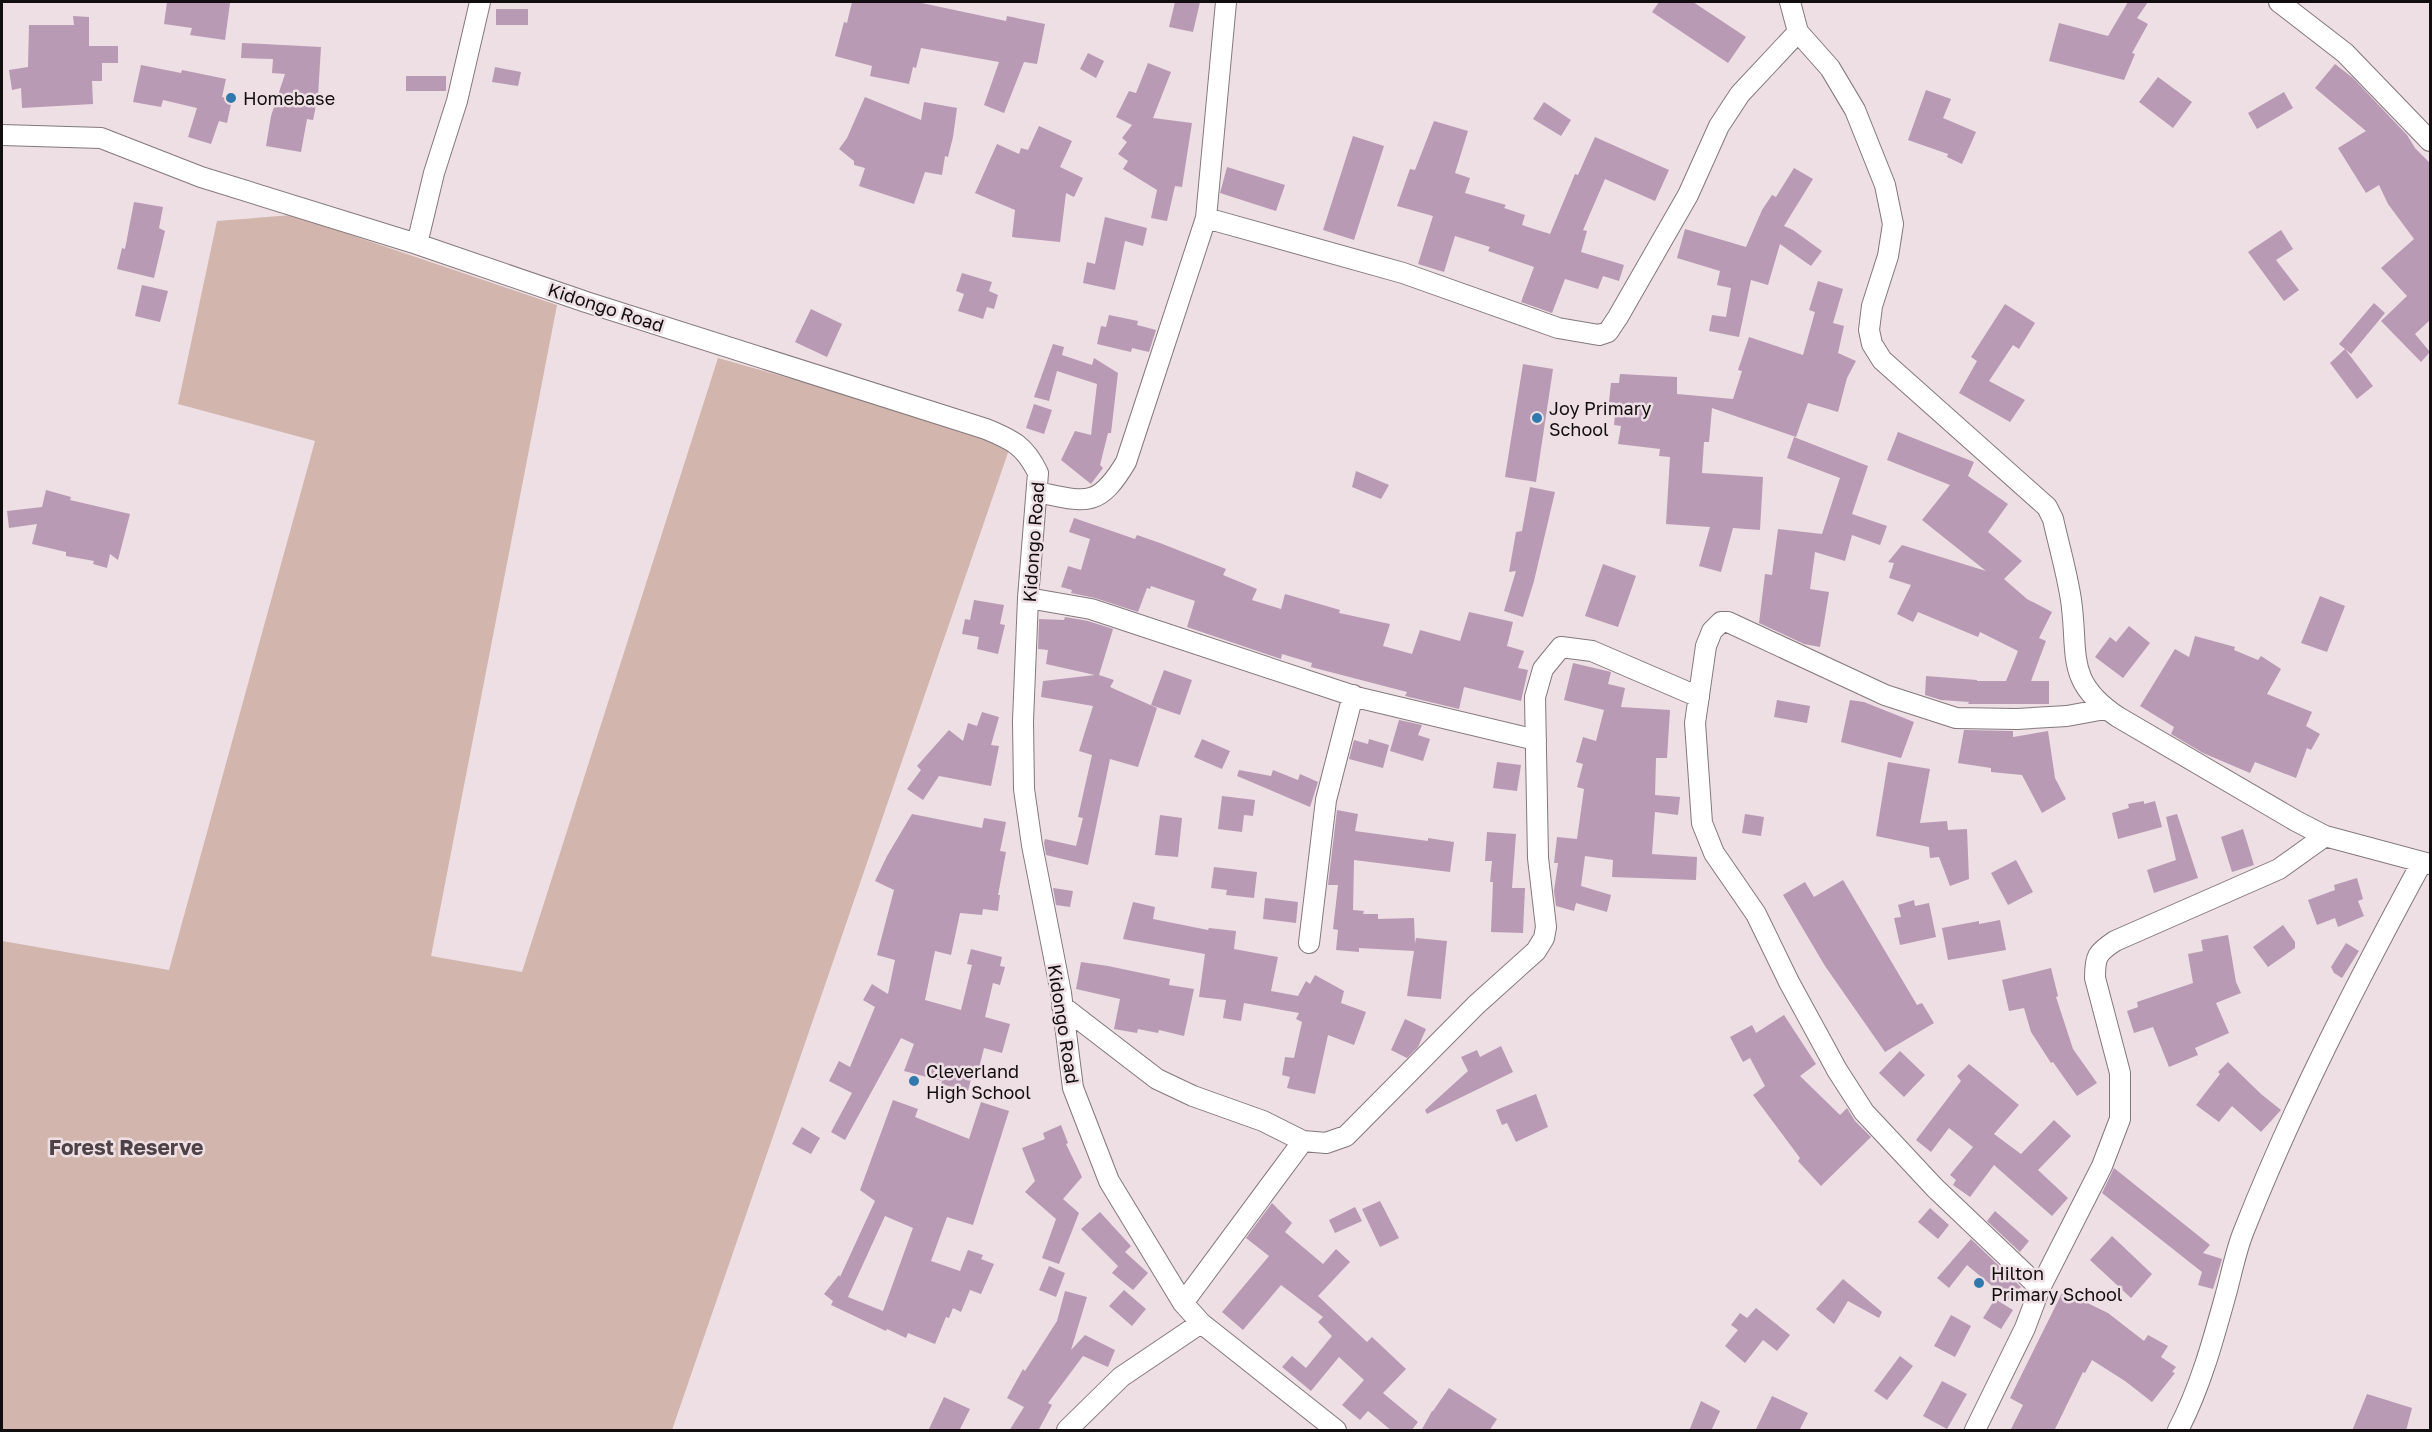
<svg xmlns="http://www.w3.org/2000/svg" width="2432" height="1432" font-family="'Golos Text',sans-serif">
<style>
.green{fill:#d2b5ac}
.building{fill:#b99ab4;fill-rule:evenodd}
.lines{fill:none;stroke-linecap:round;stroke-linejoin:round}
.minor-casing{stroke:#84787c;stroke-width:22}
.minor{stroke:#fff;stroke-width:20}
.poi-dot{fill:#3179ad;stroke:#eddfe4;stroke-width:2}
.labels{text-anchor:middle;dominant-baseline:central;stroke-width:5;stroke-linejoin:round;paint-order:stroke}
.poi-label{font-size:18px;fill:#120d0f;stroke:#eddfe4;text-anchor:start}
.street-label{font-size:18px;fill:#120d0f;stroke:#eddfe4}
.quarter-label{font-size:21px;font-weight:bold;fill:#4e4246;stroke:#eddfe4}
</style>
<rect width="100%" height="100%" fill="#eddfe4"/>
<path class="green" d="M292 215 557 305 431 956 522 972 718 358 1012 441 672 1430H2V941L169 970 315 441 178 404 217 221Z"/>
<path class="building" d="M167 2 230 3 225 40 190 35 192 28 164 24Z
M852 2H917L1006 21 1007 16 1045 24 1037 64 1024 62 1004 113 984 105 999 62 921 48 916 68 913 67 909 84 870 76 872 66 835 56 844 22 847 23Z
M1175 2H1200L1193 32 1169 27Z
M1659 2H1693L1746 37 1728 63 1652 12Z
M2128 2H2148L2137 18 2148 24 2132 53 2135 54 2124 80 2049 61 2059 23 2108 36Z
M496 9H528V25H496Z
M73 16 89 17V46H118V63H102V81H92L93 104 22 108 21 88 12 90 9 70 28 67 29 25H74Z
M242 43 321 47 318 96 313 120 307 119 301 152 266 146 271 116 285 74 272 73 273 59 241 58Z
M1088 53 1104 61 1096 78 1080 69Z
M1148 63 1171 72 1153 118 1192 123 1182 187 1175 186 1167 221 1151 218 1157 190 1123 169 1128 161 1118 154 1127 142 1122 138 1132 125 1116 117 1129 91 1136 93Z
M2335 64 2353 78 2407 135 2415 148 2430 163V320L2415 334 2430 352 2421 362 2381 321 2407 296 2381 268 2414 239 2388 204 2379 185 2366 193 2338 148 2366 131 2315 88Z
M141 65 181 73 182 70 226 79 222 97 232 100 227 123 219 121 211 144 188 137 197 108 163 100 161 107 133 102Z
M495 67 521 72 518 86 492 82Z
M406 76H446V91H406Z
M2158 77 2192 102 2173 128 2139 102Z
M1926 90 1951 99 1943 118 1976 132 1962 164 1947 157 1948 154 1908 140Z
M2284 92 2293 108 2257 129 2248 113Z
M865 97 921 120 924 102 957 108 953 137 948 157 945 156 942 175 925 172 914 204 859 186 865 168 854 165V161L839 149 847 138Z
M1544 102 1571 120 1561 136 1533 119Z
M1434 121 1468 131 1455 173 1470 178 1465 193 1506 205 1504 208 1525 215 1522 225 1550 234 1575 174 1578 175 1595 137 1669 170 1655 201 1605 179 1583 230 1587 231 1581 252 1624 265 1619 281 1603 276 1598 289 1565 279 1552 313 1521 302 1534 267 1488 251 1490 247 1455 236 1444 272 1418 264 1433 216 1397 206 1410 169 1415 170Z
M1039 126 1072 141 1060 167 1083 178 1074 197 1066 193 1060 242 1012 237 1015 210 975 193 997 144 1019 154 1021 148 1028 150Z
M1353 136 1384 146 1354 240 1323 230Z
M1227 167 1285 185 1276 211 1220 193Z
M1794 168 1813 179 1784 226 1793 230 1822 251 1811 266 1780 244 1768 285 1751 280 1739 337 1709 331 1712 315 1726 317 1731 288 1717 285 1720 271 1677 258 1685 229 1746 247 1762 210 1772 195 1776 197Z
M134 202 163 207 159 228 165 231 154 278 117 269 122 248 125 249Z
M1105 217 1147 228 1143 246 1125 241 1115 290 1083 283 1087 262 1095 264Z
M2281 230 2293 249 2276 260 2299 290 2284 301 2248 252Z
M962 273 992 282 989 291 998 295 994 309 987 307 983 319 958 311 964 294 956 291Z
M1818 281 1843 289 1833 323 1844 326 1838 353 1856 361 1847 378 1838 412 1808 403 1796 437 1712 408 1709 442H1704L1702 473 1763 477 1760 530 1733 528 1721 572 1699 566 1710 527 1666 524 1670 457 1659 456 1660 449 1618 444 1621 426 1614 425 1616 403 1609 402 1611 383H1619L1620 374 1677 377V394L1733 399 1742 371 1738 370 1749 337 1803 355 1815 312 1809 310Z
M142 285 168 291 160 322 135 316Z
M2374 303 2385 313 2351 354 2339 344Z
M2005 304 2035 323 2019 349 2013 345 1989 381 2025 400 2010 422 1959 393 1977 361 1971 357Z
M811 309 842 324 827 357 795 342Z
M1109 315 1138 321 1137 325 1156 330 1149 352 1132 348 1131 352 1097 344 1101 326 1106 327Z
M1053 344 1064 347 1062 355 1092 365 1094 358 1118 373 1111 433H1108L1100 465 1103 468 1091 484 1061 460 1075 431 1091 435 1097 384 1057 371 1049 401 1034 397Z
M2345 349 2373 386 2357 399 2330 363Z
M1523 364 1553 369 1536 482 1505 477Z
M1034 404 1052 410 1044 434 1026 428Z
M1898 432 1974 462 1968 476 2008 504 1988 532 2022 561 2004 579 2027 599 2052 612 2039 638 2046 641 2031 681H2049V704H1968L1969 702 1941 700 1925 695 1926 676 1977 680V681H2006L2018 651 1980 632 1978 637 1918 612 1913 622 1897 614 1911 585 1889 578 1894 563 1888 562 1902 545 1986 571 1922 520 1950 485 1887 460Z
M1794 437 1868 466 1852 514 1887 526 1880 545 1852 535 1845 561 1815 552 1810 589 1829 592 1820 647 1804 644 1759 623 1765 574 1772 575 1778 529 1822 534 1840 478 1787 458Z
M1356 471 1389 485 1381 499 1352 487Z
M1530 487 1555 492 1534 581 1523 617 1504 611 1516 571 1509 572 1516 532 1522 531Z
M46 490 71 497 70 500 130 514 118 560 110 554 107 568 93 564 94 561 66 556V552L32 544 37 524 9 528 7 511 42 507Z
M1074 518 1135 539 1137 535 1160 543 1226 569 1223 575 1257 589 1252 600 1281 609 1285 594 1340 610 1339 613 1390 624 1383 646 1412 654 1420 630 1460 641 1469 612 1513 622 1507 646 1524 651 1518 668 1528 670 1521 701 1464 687 1459 709 1405 696 1407 692 1311 667 1312 663 1282 654 1281 659 1187 627 1195 601 1151 586 1150 589 1147 588 1138 612 1095 598 1071 593 1072 590 1061 587 1068 566 1081 570 1090 539 1069 532Z
M1603 564 1636 576 1618 627 1585 616Z
M2320 596 2345 606 2327 652 2301 643Z
M974 600 1004 605 1000 624 1005 625 998 654 977 649 979 637 962 634 965 619 970 620Z
M1065 617 1088 621 1113 629 1099 675 1114 680 1110 687 1157 708 1138 767 1110 759 1088 865 1046 855 1044 843 1045 839 1076 846 1083 818 1078 817 1092 755 1079 751 1093 706 1041 697 1043 681 1095 675 1046 664 1048 650 1038 649 1039 619 1064 620Z
M2129 626 2150 643 2123 678 2095 657 2110 637 2116 642Z
M2195 636 2235 647 2234 650 2258 660 2261 656 2281 669 2267 694 2312 712 2306 726 2320 734 2311 750 2307 748 2296 778 2255 762 2250 773 2203 753 2171 734 2174 727 2140 706 2175 649 2189 657Z
M1573 663 1611 672 1608 684 1625 688 1621 707 1670 710 1667 758H1656L1655 795 1680 797 1678 815 1655 812 1652 854 1697 857 1696 880 1612 877 1613 860 1585 856 1581 886 1611 895 1607 912 1576 903 1574 911 1556 906 1554 891 1558 863H1554L1557 837 1577 839 1584 789 1577 787 1583 764 1576 762 1583 737 1596 741 1604 710 1564 700Z
M1164 670 1192 680 1180 715 1151 705Z
M1777 700 1810 706 1807 723 1774 717Z
M1850 700 1864 702 1914 722 1901 758 1841 742Z
M982 712 999 717 991 745 999 746 991 786 939 776 923 800 907 789 921 770 917 766 949 730 963 741 968 723 977 726Z
M1399 720 1422 725 1418 735 1430 739 1423 761 1390 751Z
M1964 730 2013 731V737L2048 731 2055 778 2066 799 2042 813 2022 775 1991 772V768L1958 763Z
M1202 739 1230 751 1222 769 1194 757Z
M1369 739 1389 745 1383 768 1349 759 1354 740 1368 744Z
M1497 762 1521 765 1517 791 1493 788Z
M1888 762 1930 769 1920 823 1947 821 1948 830 1967 829 1969 879 1950 886 1939 857 1930 858 1929 847 1876 836Z
M1239 770 1271 776 1273 770 1298 780 1300 774 1318 782 1310 807 1237 776Z
M1222 796 1255 800 1253 816 1244 815 1242 832 1218 829Z
M2144 801V804L2155 801 2162 827 2118 839 2112 813 2129 808 2128 804Z
M1337 810 1358 814 1355 831 1428 841V838L1454 842 1450 872 1354 860 1353 910 1364 911 1363 914H1378V919L1414 918 1415 944 1416 938 1447 941 1441 999 1407 996 1414 951 1359 948V952L1336 950 1338 930 1333 929 1338 885H1328Z
M912 814 982 828 984 818 1006 822 1000 851 1006 852 998 895H1000L998 911 983 909 982 915 960 913 951 955 935 951 925 1000 961 1010 972 965 967 964 971 949 1002 957 1000 966 1005 967 1000 985 993 983 985 1017 1010 1024 1002 1053 984 1048 979 1068 974 1067 968 1091 941 1084 942 1081 904 1071 914 1044 901 1038 845 1140 831 1132 852 1093 829 1081 839 1061 850 1067 875 1007 863 1000 872 984 888 994 895 960 877 955 894 890 875 881 887 856Z
M1745 814 1764 817 1761 836 1742 833Z
M2177 814 2198 878 2154 893 2147 870 2176 860 2166 817Z
M1160 815 1182 818 1178 857 1155 855Z
M2243 829 2254 865 2232 872 2221 837Z
M1487 832 1516 834 1512 888H1525L1523 933 1491 932 1493 882H1490L1492 861H1485Z
M2016 860 2033 892 2008 905 1991 873Z
M1214 867 1257 872 1254 898 1226 895 1227 890 1211 888Z
M2357 878 2363 899 2358 901 2364 916 2338 927 2335 918 2317 925 2308 900 2335 890 2334 885Z
M1843 880 1917 1005 1922 1003 1934 1023 1885 1052 1825 966 1783 895 1805 882 1814 897Z
M1053 888 1073 891 1070 907 1056 905Z
M1265 898 1298 902 1296 923 1263 919Z
M1914 900 1915 906 1929 903 1936 937 1900 945 1894 918 1901 917 1898 905Z
M1133 902 1155 907 1153 919 1208 930 1209 928 1236 931 1234 949 1278 957 1271 991 1298 996 1306 981 1310 984 1315 975 1344 991 1341 1003 1366 1012 1354 1045 1328 1035 1315 1094 1287 1088 1290 1077 1282 1075 1285 1057 1294 1058 1302 1022 1296 1019 1299 1013 1244 1003 1241 1021 1223 1018 1226 1000 1199 997 1205 954 1123 939Z
M2000 920 2006 950 1948 960 1942 928 1979 921V924Z
M2283 925 2295 942V948L2268 967 2253 947Z
M2228 935 2236 982 2241 993 2216 1003 2229 1033 2195 1048 2198 1055 2169 1067 2153 1027 2134 1033 2127 1011 2138 1007 2137 1002 2193 983 2188 954 2203 951 2201 940Z
M2346 943 2359 951 2342 978 2334 973 2331 967Z
M1081 962 1108 966 1170 979 1169 985 1194 989 1184 1036 1159 1030 1158 1033 1138 1029 1137 1033 1114 1029 1120 999 1076 989Z
M2051 968 2058 996 2056 997 2073 1049 2097 1083 2077 1096 2053 1062 2051 1063 2031 1032 2024 1008 2009 1011 2002 980Z
M1784 1015 1816 1064 1800 1076 1840 1115 1847 1108 1855 1121 1871 1137 1821 1186 1798 1161 1800 1158 1753 1095 1765 1086 1750 1058 1743 1062 1730 1037 1752 1025 1756 1033Z
M1405 1019 1426 1029 1418 1047 1407 1058 1391 1050Z
M1501 1046 1513 1072 1427 1114 1425 1110 1468 1071 1461 1057 1477 1050 1480 1057Z
M1900 1051 1925 1075 1904 1097 1879 1073Z
M2228 1062 2261 1094 2281 1110 2261 1132 2232 1106 2219 1122 2196 1105 2220 1074 2218 1072Z
M1969 1064 2019 1105 1994 1134 2021 1154 2054 1120 2071 1136 2038 1170 2068 1198 2052 1216 1994 1165 1970 1197 1953 1185 1956 1180 1950 1175 1973 1147 1949 1128 1931 1152 1916 1140 1961 1081 1957 1076Z
M1536 1094 1548 1127 1516 1142 1507 1123 1502 1125 1496 1110Z
M893 1100 918 1109 915 1117 969 1139 981 1102 1009 1111 973 1225 947 1217 931 1261 960 1271 968 1250 983 1255 981 1259 994 1264 981 1294 970 1290 961 1312 953 1308 949 1318 946 1317 935 1344 908 1333 906 1338 887 1329 886 1331 831 1305 833 1301 824 1294 839 1275 840 1277 875 1201 860 1190ZM885 1216 913 1228 883 1311 848 1297Z
M1061 1125 1068 1143 1066 1144 1082 1177 1063 1199 1079 1213 1059 1264 1042 1258 1056 1219 1025 1192 1035 1181 1022 1148 1045 1139 1043 1133Z
M802 1127 820 1138 811 1154 792 1144Z
M2114 1168 2210 1245 2203 1253 2222 1259 2213 1289 2198 1285 2202 1272 2102 1193Z
M1380 1201 1399 1238 1380 1247 1362 1209Z
M1272 1203 1292 1223 1285 1232 1323 1264 1336 1249 1350 1262 1318 1296 1367 1342 1372 1337 1406 1369 1383 1393 1418 1422 1411 1431H1392L1368 1411 1360 1420 1342 1405 1364 1380 1339 1357 1311 1391 1282 1367 1292 1356 1306 1368 1332 1336 1318 1322 1323 1317 1281 1285 1243 1330 1222 1312 1269 1256 1246 1238Z
M1355 1207 1362 1221 1335 1233 1329 1220Z
M1930 1208 1949 1225 1938 1239 1918 1222Z
M1995 1211 2029 1241 2020 1252 1987 1221Z
M1100 1212 1131 1246 1125 1252 1148 1273 1133 1290 1112 1273 1118 1266 1081 1229Z
M2112 1236 2152 1274 2131 1298 2090 1260Z
M1971 1239 2021 1287 2009 1300 1967 1265 1949 1288 1937 1278Z
M1049 1266 1065 1273 1056 1297 1039 1290Z
M1843 1279 1882 1312 1879 1318 1848 1301 1834 1324 1816 1309Z
M1124 1290 1146 1309 1132 1326 1109 1306Z
M1065 1291 1087 1297 1071 1350 1085 1335 1115 1350 1108 1367 1083 1356 1048 1403 1052 1405 1038 1431H1009L1024 1407 1007 1398 1023 1369 1025 1371 1057 1321Z
M2063 1291 2108 1313 2144 1341 2148 1335 2168 1346 2161 1357 2176 1367 2172 1372 2175 1373 2152 1402 2125 1381 2092 1360 2085 1373 2083 1372 2054 1431H2010L2023 1405 2010 1398Z
M1995 1299 2013 1310 2001 1329 1983 1318Z
M1756 1308 1790 1335 1777 1351 1763 1340 1745 1363 1725 1346 1738 1330 1731 1325 1740 1313 1747 1318Z
M1951 1315 1971 1326 1955 1357 1934 1346Z
M1900 1356 1913 1366 1887 1400 1874 1391Z
M1942 1381 1967 1394 1947 1429 1923 1416Z
M1449 1388 1497 1419 1489 1431H1421L1432 1411H1433Z
M2367 1394 2412 1408 2406 1431H2352Z
M1772 1396 1808 1413 1799 1431H1755Z
M944 1397 970 1409 959 1431H928Z
M1701 1401 1720 1411 1711 1431H1689Z"/>
<g class="lines">
<defs>
<path id="minor" d="M1790 2 1798 32 1830 68 1855 110 1885 185 1893 224 1888 256 1872 306 1869 330 1872 344 1882 360 2047 507 2053 519C2059 546 2067 573 2071 600 2079 654 2064 681 2118 717L2296 821 2325 836 2430 864
M2279 2 2345 53 2430 141
M2 135 101 138 201 177 417 244 586 302 986 429C1013 440 1025 446 1038 473L1028 598 1023 721 1024 789 1032 845 1061 993 1073 1088 1109 1181 1183 1303 1201 1323 1336 1430
M1206 218 1403 273 1558 328 1599 335 1608 332 1618 317 1688 195 1719 126 1740 94 1798 32
M417 244 434 173 457 101 480 2
M1037 492C1086 502 1098 509 1126 462L1206 218 1226 2
M1028 598 1091 609 1360 698 1536 740
M1309 943 1326 800 1353 695
M1062 1006 1157 1079 1193 1096 1263 1121 1303 1141 1326 1143 1346 1136 1476 1005 1536 951 1544 938 1546 927 1538 858 1535 697 1543 669 1561 647 1592 651 1699 697
M2040 1288 2102 1166 2120 1119V1073L2095 978C2095 956 2097 953 2115 941L2279 869 2325 836
M1183 1303 1303 1141
M1067 1430 1121 1377 1201 1323
M1975 1430 2025 1328 2040 1288 1935 1188 1864 1112 1837 1070 1789 982 1756 914 1714 853 1702 823 1695 723 1706 646 1712 631 1721 622H1728L1885 695 1956 718 2017 719 2067 716 2105 709
M2178 1430C2201 1386 2214 1337 2227 1290 2232 1271 2236 1251 2243 1233 2293 1106 2357 982 2422 862"/>
</defs>
<use href="#minor" class="minor-casing"/>
<use href="#minor" class="minor"/>
</g>
<g class="poi-dot">
<circle cx="231" cy="98" r="6"/>
<circle cx="1537" cy="418" r="6"/>
<circle cx="914" cy="1081" r="6"/>
<circle cx="1979" cy="1283" r="6"/>
</g>
<g class="labels">
<g class="poi-label">
<text x="243" y="98">Homebase</text>
<text x="1549" y="408">Joy Primary<tspan x="1549" dy="21">School</tspan></text>
<text x="926" y="1071">Cleverland<tspan x="926" dy="21">High School</tspan></text>
<text x="1991" y="1273">Hilton<tspan x="1991" dy="21">Primary School</tspan></text>
</g>
<g class="street-label">
<text transform="translate(606 307) rotate(18)">Kidongo Road</text>
<text transform="translate(1033 542) rotate(-86)">Kidongo Road</text>
<text transform="translate(1064 1024) rotate(81)">Kidongo Road</text>
</g>
<g class="quarter-label">
<text x="126" y="1147">Forest Reserve</text>
</g>
</g>
<rect width="2432" height="1432" fill="none" stroke="#120d0f" stroke-width="6"/>
</svg>
